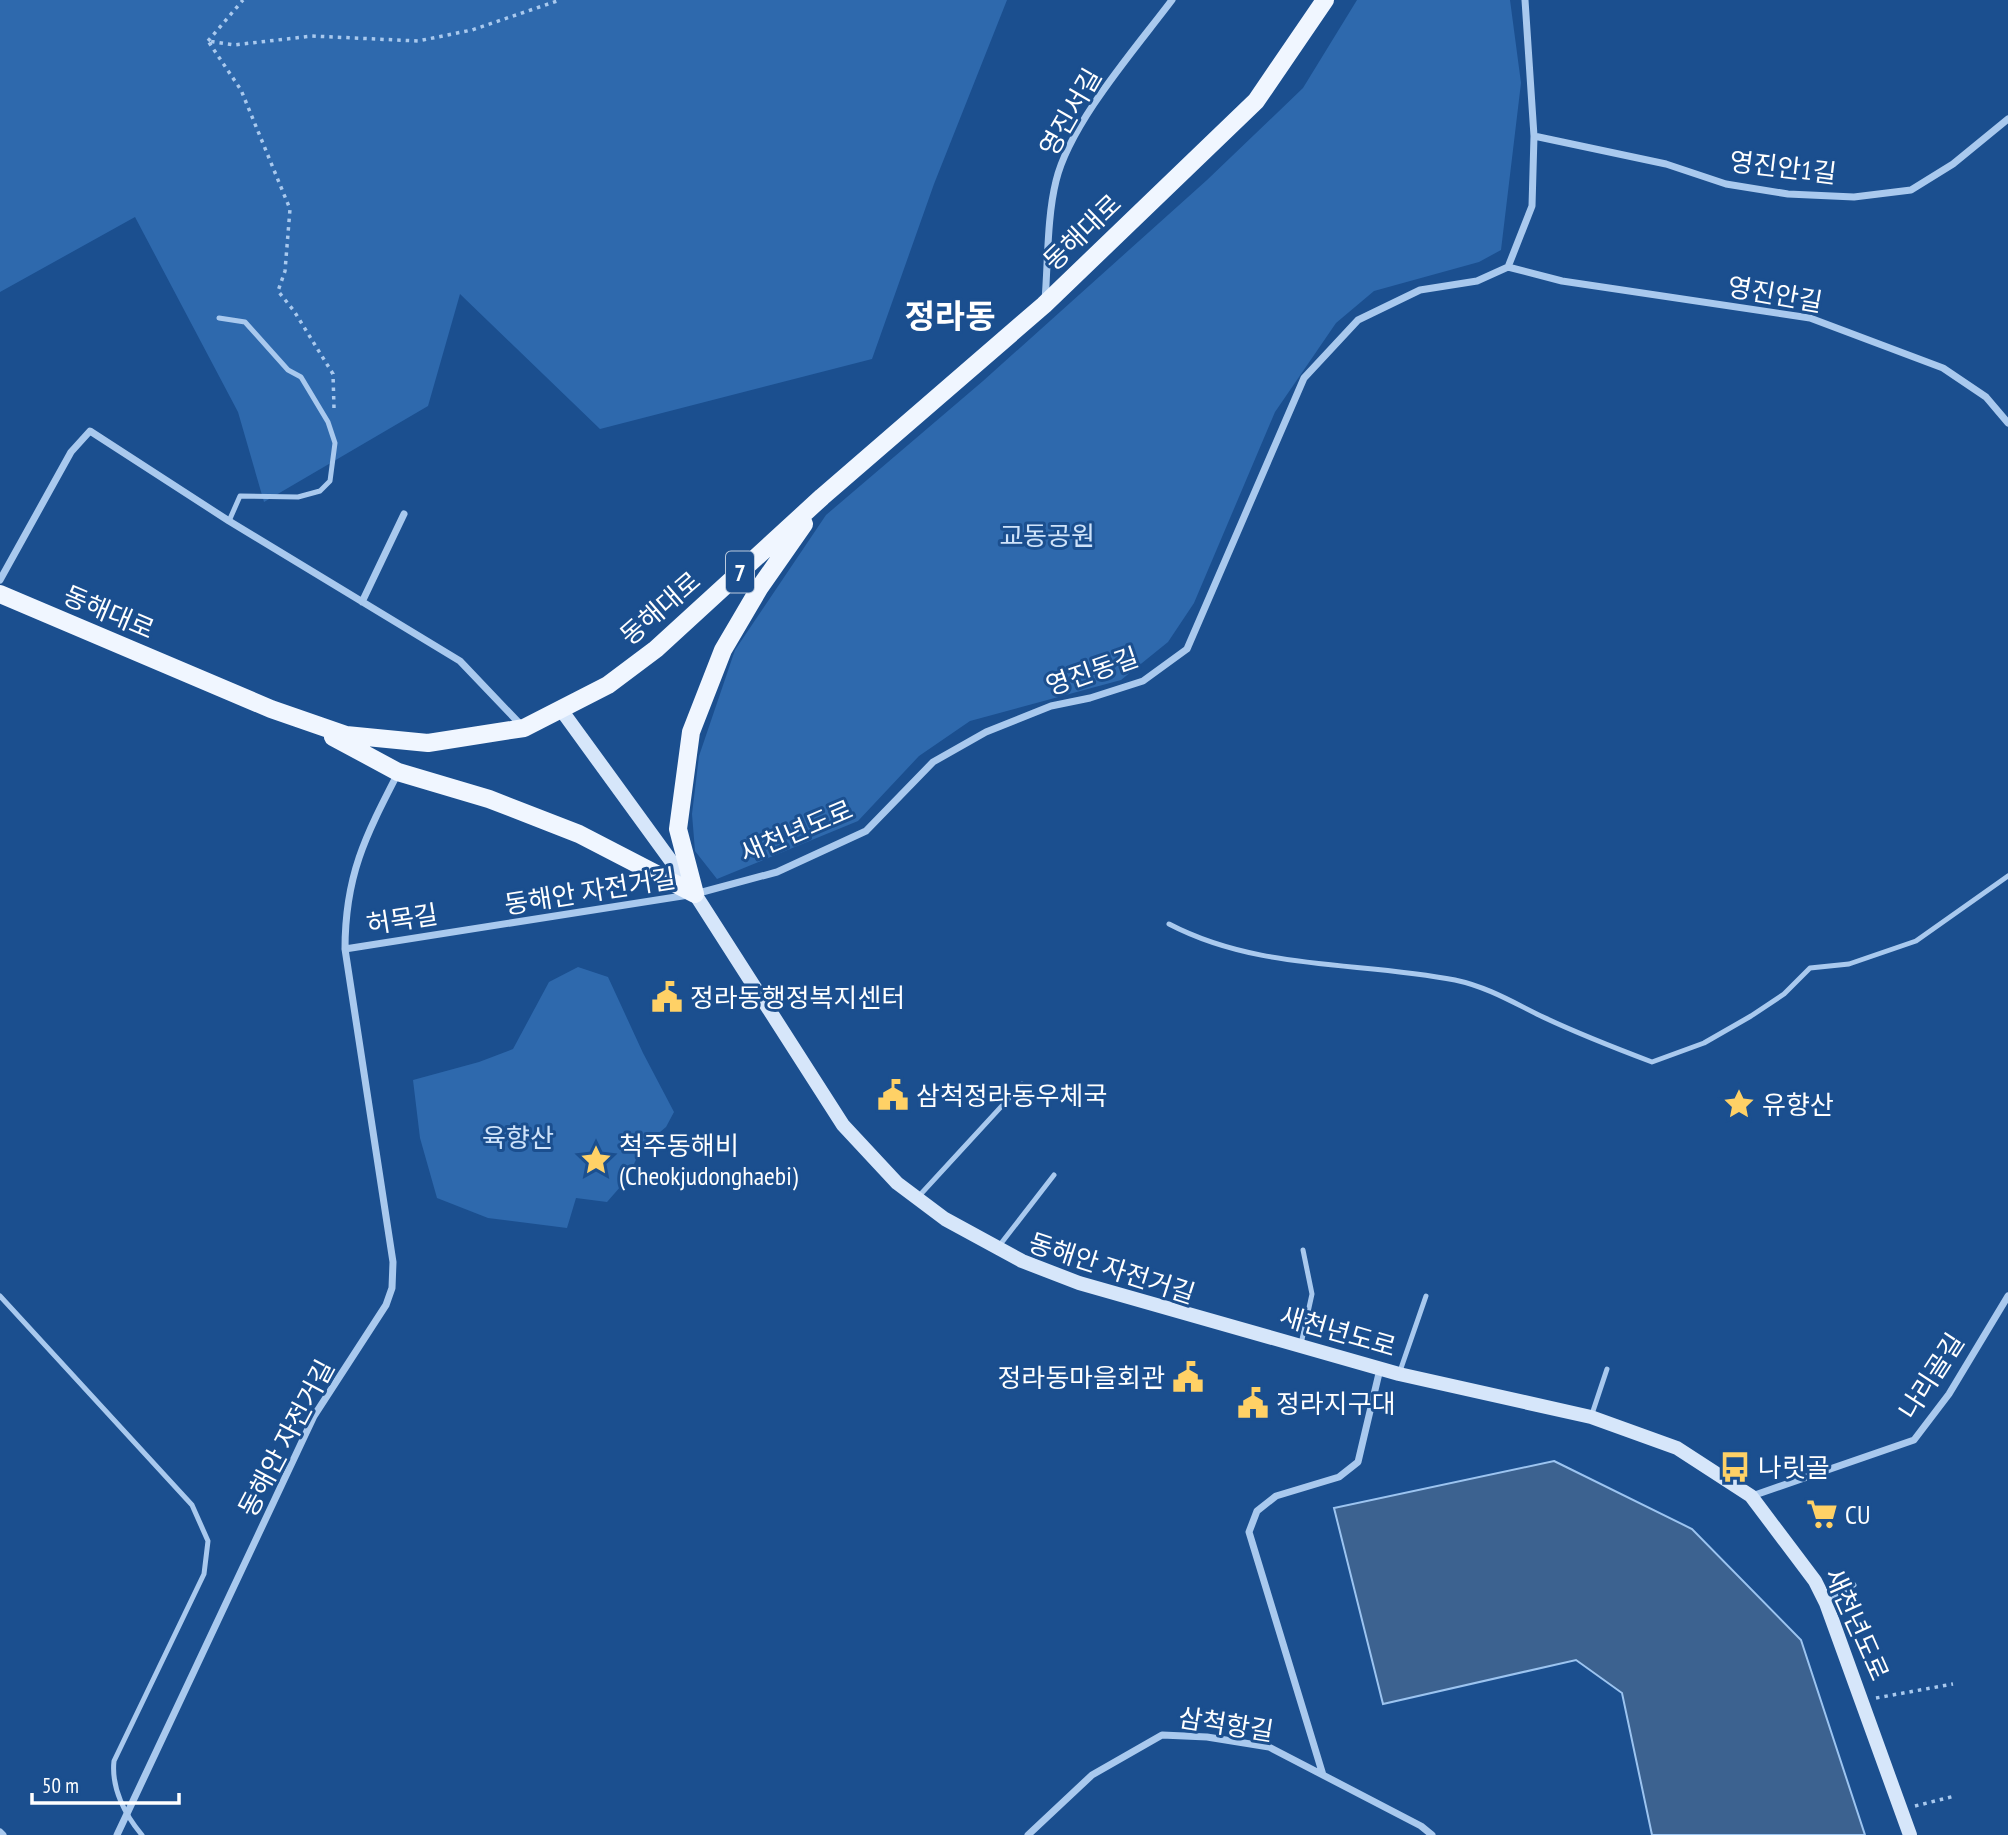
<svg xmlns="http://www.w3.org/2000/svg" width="2008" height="1835" font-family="'PT Sans Narrow','Noto Sans KR',sans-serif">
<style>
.green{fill:#2e69ad}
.water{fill:#3c6290;stroke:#9cc4f0;stroke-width:2}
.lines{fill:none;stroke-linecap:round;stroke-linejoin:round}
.path{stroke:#a9c9ee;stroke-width:3.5;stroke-dasharray:3.5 5;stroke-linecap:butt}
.lane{stroke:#a9c9ee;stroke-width:5}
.street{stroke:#a9c9ee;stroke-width:7}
.secondary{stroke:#d6e6fa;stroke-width:14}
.primary{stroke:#f0f6ff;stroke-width:18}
.labels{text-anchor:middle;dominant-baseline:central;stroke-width:6;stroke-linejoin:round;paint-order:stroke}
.shield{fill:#1b4f8f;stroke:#bbcadd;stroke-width:2}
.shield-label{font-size:24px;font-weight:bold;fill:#fff}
.street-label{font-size:26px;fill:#fff;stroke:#1b4f8f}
.park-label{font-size:26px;fill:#cfe3fa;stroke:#1b4f8f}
.poi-label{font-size:26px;fill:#fff;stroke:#1b4f8f;text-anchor:start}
.district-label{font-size:33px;font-weight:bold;fill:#fff;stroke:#1b4f8f}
</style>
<rect width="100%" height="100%" fill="#1b4f8f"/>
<path class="green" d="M0 0H1007L934 184 872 359 600 429 460 294 428 406 264 502 238 412 135 217 0 292Z
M1357 0H1510L1521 83 1501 250 1479 262 1374 291 1336 323 1275 412 1194 603 1168 642 1121 680 970 721 919 756 858 821 717 879 695 851 692 814 699 756 735 650 826 515 983 381 1207 180 1303 88Z
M578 967 608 977 643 1053 674 1112 666 1127 641 1148 628 1178 607 1202 576 1198 567 1228 488 1218 437 1198 420 1138 413 1080 479 1062 513 1049 549 982Z"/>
<path class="water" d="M1554 1461 1692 1529 1801 1640 1865 1835H1652L1622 1693 1576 1660 1383 1704 1334 1508Z"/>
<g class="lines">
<path class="path" d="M208 41 243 0
M334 408 333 374 294 311 278 291 285 271 290 209 241 90 208 41 234 45 312 36 418 41 472 30 560 0
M1876 1698 1953 1684
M1915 1806 1955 1796"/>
<path class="lane" d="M219 318 245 322 288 370 301 377 328 422 335 443 330 481 320 491 298 497 240 496 229 521
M1169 924C1259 971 1358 961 1455 980 1488 987 1514 1003 1543 1017 1579 1034 1615 1048 1652 1062L1704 1043 1751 1016 1784 994 1810 968 1849 964 1916 941 2008 876
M919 1196 1022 1084
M999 1246 1054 1175
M0 1296 192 1505 208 1541 204 1574 114 1761C111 1788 125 1815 142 1835
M1301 1344 1312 1294 1303 1250
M1399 1374 1426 1296
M1592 1414 1607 1369
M1826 1603 1854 1585"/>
<path class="street" d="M1525 0 1534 136
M1508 267 1532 206 1534 136 1666 164 1726 184 1788 194 1854 197 1911 190 1953 164 2008 119
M1508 267 1562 281 1810 318 1943 368 1986 397 2008 423
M1045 300C1048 263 1047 217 1056 181 1070 123 1136 48 1172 0
M0 580 71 452 90 431 229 521 460 661 521 725
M362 602 404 514
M345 949C345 876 365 837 398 773
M1752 1496 1914 1440 1949 1394 2008 1296
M1323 1775 1249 1532 1257 1511 1276 1496 1339 1477 1358 1462 1380 1369
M0 1832 3 1835
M117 1835 314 1416 386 1305 392 1288 393 1262 345 949 695 894 777 872 866 831 933 762 986 732 1051 706 1090 698 1143 681 1187 649 1304 378 1358 320 1420 290 1477 281 1508 267
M1028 1835 1092 1775 1162 1735 1207 1737 1269 1747 1421 1826 1432 1835"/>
<path class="secondary" d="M562 711 695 894 843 1125 897 1183 945 1219 1022 1261 1079 1283 1399 1374 1591 1417 1677 1448 1751 1496 1815 1581 1826 1603 1910 1835"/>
<path class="primary" d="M0 594 271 709 346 735 428 743 524 728 608 685 656 649 822 497 1044 305 1256 101 1325 0
M333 737 398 772 489 799 579 834 695 894
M695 894 678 829 691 732 723 650 760 587 804 524"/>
</g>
<defs>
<symbol id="civic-bare" viewBox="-9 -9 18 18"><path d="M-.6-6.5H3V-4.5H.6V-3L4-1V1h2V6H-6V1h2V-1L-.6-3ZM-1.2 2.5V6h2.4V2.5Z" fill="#ffd166" stroke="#1b4f8f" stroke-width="2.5" paint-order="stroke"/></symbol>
<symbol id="sight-bare" viewBox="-9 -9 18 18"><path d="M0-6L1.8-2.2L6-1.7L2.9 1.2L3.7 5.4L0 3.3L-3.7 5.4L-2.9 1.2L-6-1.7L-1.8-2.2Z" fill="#ffd166" stroke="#1b4f8f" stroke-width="2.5" paint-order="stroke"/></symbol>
<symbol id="bus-bare" viewBox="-9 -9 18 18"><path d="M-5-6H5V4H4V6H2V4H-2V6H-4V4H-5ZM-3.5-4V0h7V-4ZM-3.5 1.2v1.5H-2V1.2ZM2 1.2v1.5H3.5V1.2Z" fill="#ffd166" stroke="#1b4f8f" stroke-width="2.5" paint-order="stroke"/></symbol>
<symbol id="supermarket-bare" viewBox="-9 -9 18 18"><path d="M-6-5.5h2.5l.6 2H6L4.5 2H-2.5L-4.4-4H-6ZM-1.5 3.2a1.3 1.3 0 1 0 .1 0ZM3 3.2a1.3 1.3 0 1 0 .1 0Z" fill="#ffd166" stroke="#1b4f8f" stroke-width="2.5" paint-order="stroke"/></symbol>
</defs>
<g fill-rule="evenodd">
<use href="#civic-bare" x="645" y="975" width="44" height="44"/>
<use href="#civic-bare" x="871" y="1073" width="44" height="44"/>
<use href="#sight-bare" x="1717" y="1082" width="44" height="44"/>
<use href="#sight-bare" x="574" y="1138" width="44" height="44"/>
<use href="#civic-bare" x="1166" y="1355" width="44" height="44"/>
<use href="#civic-bare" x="1231" y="1381" width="44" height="44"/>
<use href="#bus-bare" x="1713" y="1445" width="44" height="44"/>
<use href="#supermarket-bare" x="1800" y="1492" width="44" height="44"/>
</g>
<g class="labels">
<rect class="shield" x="726" y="551.5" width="28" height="41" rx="5"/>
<g class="shield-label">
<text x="740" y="572">7</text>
</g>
<g class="street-label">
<text transform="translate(1070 112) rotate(-60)">영진서길</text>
<text transform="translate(1783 167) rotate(7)">영진안1길</text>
<text transform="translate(1082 232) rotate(-44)">동해대로</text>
<text transform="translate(1775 294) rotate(10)">영진안길</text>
<text transform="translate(660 608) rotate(-41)">동해대로</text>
<text transform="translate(109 612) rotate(23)">동해대로</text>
<text transform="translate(1092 671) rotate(-19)">영진동길</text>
<text transform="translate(796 831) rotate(-23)">새천년도로</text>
<text transform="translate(590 891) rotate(-9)">동해안 자전거길</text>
<text transform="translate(402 919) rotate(-9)">허목길</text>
<text transform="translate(1112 1268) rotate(18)">동해안 자전거길</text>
<text transform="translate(1338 1331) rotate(16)">새천년도로</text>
<text transform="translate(1931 1376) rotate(-57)">나리골길</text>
<text transform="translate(286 1438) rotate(-62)">동해안 자전거길</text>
<text transform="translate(1857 1624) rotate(66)">새천년도로</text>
<text transform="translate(1226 1724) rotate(9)">삼척항길</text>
</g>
<g class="park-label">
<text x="1047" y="535">교동공원</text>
<text x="518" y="1137">육향산</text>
</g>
<g class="poi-label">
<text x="690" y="997">정라동행정복지센터</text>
<text x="916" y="1095">삼척정라동우체국</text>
<text x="1762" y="1104">유향산</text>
<text x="619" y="1145">척주동해비<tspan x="619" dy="30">(Cheokjudonghaebi)</tspan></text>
<text x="1165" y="1377" text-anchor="end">정라동마을회관</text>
<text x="1276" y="1403">정라지구대</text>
<text x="1758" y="1467">나릿골</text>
<text x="1845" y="1514">CU</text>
</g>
<g class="district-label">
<text x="950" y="315">정라동</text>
</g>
</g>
<path d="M32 1793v10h147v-10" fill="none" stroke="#ffffff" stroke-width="3.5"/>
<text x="42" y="1793" font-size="21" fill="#ffffff" stroke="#1b4f8f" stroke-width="5" paint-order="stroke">50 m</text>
</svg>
